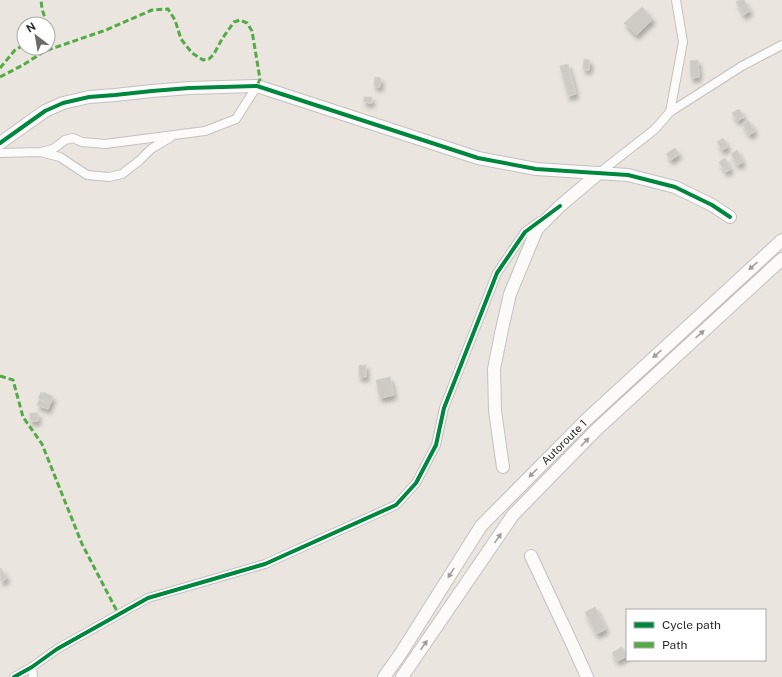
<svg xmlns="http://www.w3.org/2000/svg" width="782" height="677" font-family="'Public Sans',sans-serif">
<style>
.building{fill:#cecbc6;stroke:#d4d1cb;filter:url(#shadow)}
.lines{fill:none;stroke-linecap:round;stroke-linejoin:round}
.street-casing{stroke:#c3c1c1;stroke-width:10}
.secondary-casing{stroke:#c3c1c1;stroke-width:14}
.street{stroke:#fcfbfa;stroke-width:8}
.secondary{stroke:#fcfbfa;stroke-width:12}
.quiet{stroke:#53ab44;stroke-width:3;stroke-dasharray:6 3;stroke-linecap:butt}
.cycleway-casing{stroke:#fff;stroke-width:6}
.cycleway{stroke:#00873e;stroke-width:4}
.oneway{fill:#9e9d9c}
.labels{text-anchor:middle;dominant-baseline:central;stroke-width:3;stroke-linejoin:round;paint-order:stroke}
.street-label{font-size:11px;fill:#2a2a2a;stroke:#fff}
</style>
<defs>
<filter id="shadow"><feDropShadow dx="2.5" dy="4.5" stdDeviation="2" flood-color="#0004"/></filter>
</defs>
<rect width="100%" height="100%" fill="#eae5df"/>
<path class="building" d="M739 0H744L750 11 743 15 736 2Z
M642 7 653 19 636 35 624 23Z
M584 59 590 60 589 70 583 69Z
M698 60 699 77 691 78 690 61Z
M568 64 576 94 568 96 560 66Z
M375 77 381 78 380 87 374 86Z
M364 97H372V103L364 102Z
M739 109 744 117 737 121 732 113Z
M748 120 755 131 749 135 742 124Z
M723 138 728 147 722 150 717 142Z
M675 148 679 154 671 160 666 154Z
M737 150 743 162 737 165 731 154Z
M725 158 731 169 725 172 719 162Z
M359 365H366V377H359Z
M390 377 394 395 380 398 376 380Z
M41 392 43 394 44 392 53 397 50 404 38 398Z
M39 400 50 404 48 409 37 405Z
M30 413H38V421H30Z
M1 568 7 578 1 582 0 569Z
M595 607 606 629 596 634 585 612Z
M622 647 627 656 617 661 612 653Z"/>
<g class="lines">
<defs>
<path id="street" d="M670 112 742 66 782 45
M0 153 41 152 53 149 65 140 73 138 82 142 105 144 205 131 236 119 257 86
M44 153 60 157 87 175 109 177 122 174 139 161 151 149 171 137
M599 173 654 130 670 112 683 42 676 0
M32 667 33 677
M14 677 32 667 57 649 148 598 265 564 396 505 416 483 436 445 444 408 497 273 525 232 540 221"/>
<path id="secondary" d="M0 143 45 111 63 103 89 97 115 95 152 91 189 88 257 86 478 158 536 169 628 175 675 187 712 205 730 217
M503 467 495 411 494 369 502 329 510 294 537 229 560 206 599 173
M531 556 574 648 587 677
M384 677 401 653 481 526 586 420 782 240
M402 677 513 515 596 430 782 259"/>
</defs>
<use href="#street" class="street-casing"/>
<use href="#secondary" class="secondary-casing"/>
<use href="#street" class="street"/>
<use href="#secondary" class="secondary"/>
<path class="quiet" d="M41 24 45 18 42 9 41 0
M0 68 15 50 24 45
M0 77 23 65 45 51 106 30 152 10 168 9 175 20 181 39 192 53 203 60 209 59 214 54 222 39 234 22 240 20 247 23 252 31 260 79 257 86
M0 376 13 380 23 417 42 444 82 544 119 615"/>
<defs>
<path id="cycleway" d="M0 143 45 111 63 103 89 97 115 95 152 91 189 88 257 86 478 158 536 169 628 175 675 187 712 205 730 217
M14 677 32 667 57 649 148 598 265 564 396 505 416 483 436 445 444 408 497 273 525 232 560 206"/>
</defs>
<use href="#cycleway" class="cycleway-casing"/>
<use href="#cycleway" class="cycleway"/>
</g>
<defs><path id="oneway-solid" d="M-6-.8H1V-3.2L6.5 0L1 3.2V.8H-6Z"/></defs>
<g class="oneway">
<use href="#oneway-solid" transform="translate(753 266) rotate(138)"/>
<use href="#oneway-solid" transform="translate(700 334) rotate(-42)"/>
<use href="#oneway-solid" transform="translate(657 354) rotate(138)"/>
<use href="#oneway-solid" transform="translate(585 442) rotate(-46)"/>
<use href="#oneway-solid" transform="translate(533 473) rotate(135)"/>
<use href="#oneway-solid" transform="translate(498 538) rotate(-55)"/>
<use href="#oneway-solid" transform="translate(451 573) rotate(122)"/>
<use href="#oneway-solid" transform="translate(424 645) rotate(-55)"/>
</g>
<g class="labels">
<g class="street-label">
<text transform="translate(564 442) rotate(-45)">Autoroute 1</text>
</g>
</g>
<rect x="626" y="609" width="140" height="52" fill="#ffffff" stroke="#aaaaaa"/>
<rect x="634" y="622" width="20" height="6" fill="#00873e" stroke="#aaaaaa"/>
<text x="662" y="629" font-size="12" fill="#2a2a2a">Cycle path</text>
<rect x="634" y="642" width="20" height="6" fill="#53ab44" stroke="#aaaaaa"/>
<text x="662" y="649" font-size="12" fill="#2a2a2a">Path</text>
<g transform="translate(36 36) rotate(329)"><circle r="19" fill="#ffffff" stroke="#aaaaaa"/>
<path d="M0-3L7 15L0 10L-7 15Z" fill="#6d6b69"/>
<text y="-6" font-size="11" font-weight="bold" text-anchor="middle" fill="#2a2a2a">N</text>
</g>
</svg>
